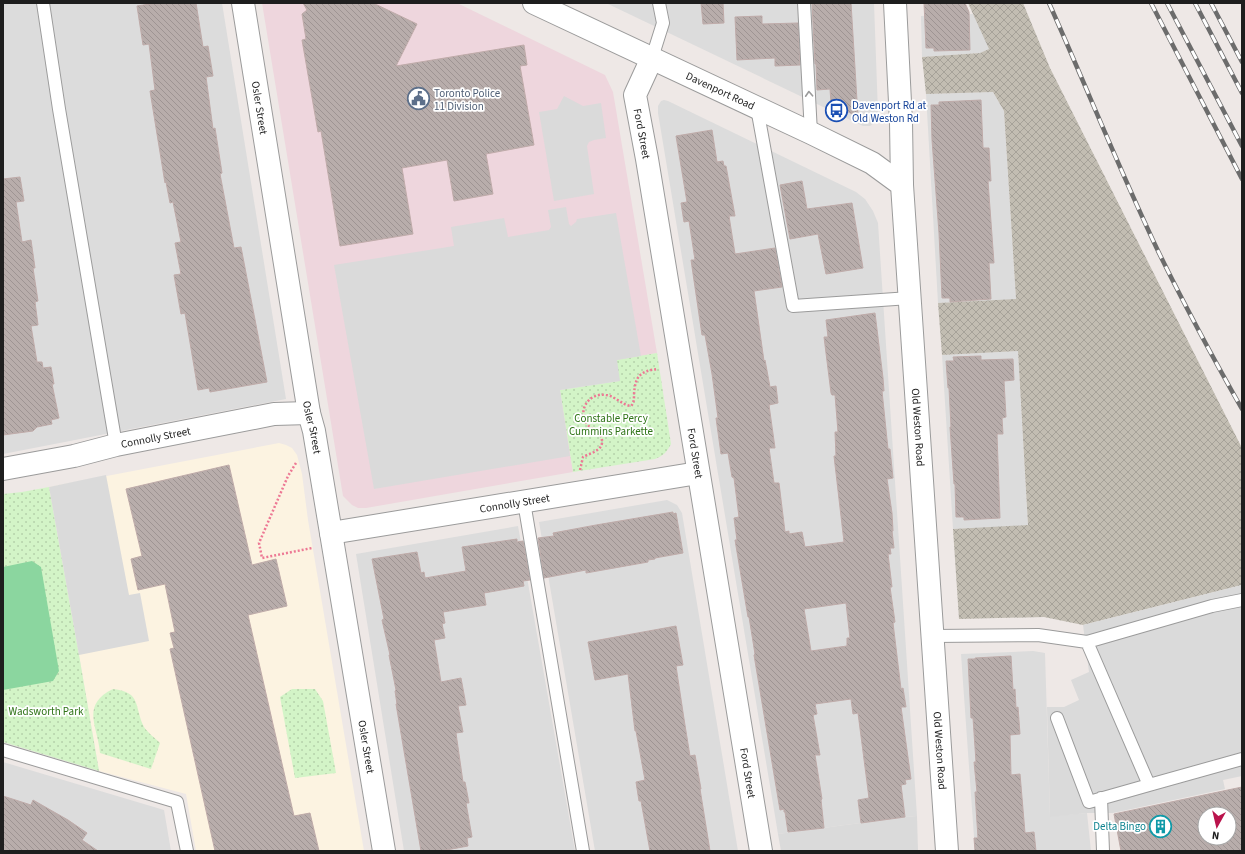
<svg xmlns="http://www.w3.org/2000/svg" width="1245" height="854" font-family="'Source Sans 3',sans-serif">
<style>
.residential{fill:#dcdcdc}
.commercial{fill:#eed6dd}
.education{fill:#fcf3e1}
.construction{fill:url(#construction-cross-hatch)}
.park{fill:url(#park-dots)}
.pitch{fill:#8bd69f}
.parking{fill:#dadada}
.building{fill:url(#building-back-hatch);stroke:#bfaba9;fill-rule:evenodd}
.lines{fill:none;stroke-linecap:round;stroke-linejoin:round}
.service-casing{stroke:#9b9b9b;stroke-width:14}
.minor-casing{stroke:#9b9b9b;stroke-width:24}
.tertiary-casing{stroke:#9b9b9b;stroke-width:24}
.path{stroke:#ed7894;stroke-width:2.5;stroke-dasharray:2 2;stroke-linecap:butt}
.service{stroke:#fff;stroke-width:12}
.minor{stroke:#fff;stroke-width:22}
.tertiary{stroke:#fff;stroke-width:22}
.rail-casing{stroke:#6c6c6c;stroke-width:4.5}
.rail{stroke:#fff;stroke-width:3;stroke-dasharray:9;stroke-linecap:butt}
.oneway{stroke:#9a9a9a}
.labels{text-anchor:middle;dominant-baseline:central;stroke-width:3.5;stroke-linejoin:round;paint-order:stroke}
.street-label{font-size:11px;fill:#1e1e1e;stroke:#fff}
.service-label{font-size:11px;fill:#4e5e75;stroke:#fff;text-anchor:start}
.transit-label{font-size:11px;fill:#164399;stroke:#fff;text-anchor:start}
.park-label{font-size:11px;fill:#2e7316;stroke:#fff}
.culture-label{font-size:11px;fill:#0d838f;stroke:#fff;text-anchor:end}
</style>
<defs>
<pattern id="construction-cross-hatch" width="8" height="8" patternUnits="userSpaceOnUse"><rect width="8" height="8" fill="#c2bdb2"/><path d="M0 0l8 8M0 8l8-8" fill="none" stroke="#a6a299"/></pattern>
<pattern id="park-dots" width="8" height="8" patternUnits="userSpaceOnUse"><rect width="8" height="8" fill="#d3f4c7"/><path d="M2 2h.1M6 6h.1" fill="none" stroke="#b5d1aa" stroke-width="1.8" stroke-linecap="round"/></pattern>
<pattern id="building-back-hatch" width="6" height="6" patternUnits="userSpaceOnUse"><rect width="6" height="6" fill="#b8adab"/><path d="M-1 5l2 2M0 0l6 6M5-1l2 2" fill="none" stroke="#9e9493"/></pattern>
</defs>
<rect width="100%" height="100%" fill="#eee8e6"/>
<path class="residential" d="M3 3H222L286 399 3 454Z
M606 3H874L878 113 877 119 874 123 870 126H863Z
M973 14 990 49 980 53 922 57 921 16Z
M993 92 1004 111 1016 300 938 303 926 94Z
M664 100 668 101 856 192 865 199 873 211 878 223 917 816 905 817 778 834 658 113V106L661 101Z
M1018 351 1028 526 953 529 942 355Z
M667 500 677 505 682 513 738 851H595L539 522Z
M518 526 575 851H404L356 554Z
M1033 651 1045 653 1050 816 1087 813 1091 851H975L961 654Z
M3 762 164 810 171 851H3Z"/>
<path class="commercial" d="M262 3H457L605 75 613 92 657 353 641 356 560 390 573 472 366 508H358L352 505 343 496Z"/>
<path class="education" d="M279 443 286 445 292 448 297 455 302 474 308 520 364 851H196L186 794 99 771 79 655 49 487Z"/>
<path class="construction" d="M968 3H1023L1050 68 1242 448V585L1083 625 1044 617 959 619 953 529 1028 525 1018 351 942 355 938 303 1016 299 1004 111 993 92 926 94 922 57 980 53 989 49Z"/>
<path class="park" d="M657 353 671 444C667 452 663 456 655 459L573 472 560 390 619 381 616 360Z
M49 487 79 655 99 771 3 742V494L22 492Z
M113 689C142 692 134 707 144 727 148 733 155 738 160 743L151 769 100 753C98 727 80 705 113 689Z
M292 689H315L323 701 336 773 295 778 280 697Z"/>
<path class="pitch" d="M32 561 41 567 59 671 53 681 3 690V567Z"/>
<path class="parking" d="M564 96 583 106 601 103 606 138 594 140 589 142 587 146 594 194 554 201 539 112 557 109Z
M566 207 569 224 571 226 576 222 577 219 616 213 641 356 617 360 620 381 560 390 570 456 374 489 334 265 454 246 451 227 504 218 508 237 549 230 551 227 548 210Z
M106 475 129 595 140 593 149 641 79 655 49 487Z
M1242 585V776L1223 780 1225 789 1113 813H1087L1050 817 1047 707H1064L1079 700 1071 680 1089 672 1083 625Z
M917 816 918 851H781L778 834 905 817Z"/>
<path class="building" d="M156 3H196L203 47 208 46 213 76 206 77 213 129 215 128 222 173 220 174 234 248 241 247 267 382 210 392 209 388 198 390 185 313 181 314 174 275 181 274 175 243 181 242 173 202 170 203 166 182 165 183 150 91 155 90 149 44 143 45 137 6Z
M303 3H373L417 24 396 66 524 45 527 65 520 66 534 145 486 154 493 194 454 201 447 160 402 168 413 234 340 246 321 131 318 132 302 40 306 39 302 14 307 10Z
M701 3H723L724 23 703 24Z
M812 3H851L858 117 831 103 830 89 817 90 816 64H815Z
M924 3H965L969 12 970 50 934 51V48H926Z
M762 16V24L798 23 800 65 775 66V58L737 60 735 17Z
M981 100 983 148H989L991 181H988L994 263H989L991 299 950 302V298H942L939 233 932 140 931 105H939V102Z
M712 130 717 162 723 161 724 166H726L735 216H729L735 254 775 248 782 287 754 291 764 361 765 360 770 387 776 386 778 403 769 405 775 448H769L774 483H779L785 532 789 531V534L802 532 805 547 844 542 834 456H836L835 432H838L835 395H832L831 393 824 337H828L826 320 875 313 883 378 884 391H882L888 449H890L893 478 887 479 892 513 893 531H892L894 548H890L891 554H888L892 587H890L895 622 893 623 901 689 903 688 906 707H901L911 779 905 780 906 784 901 785 905 817 861 823 858 800 869 798 858 713 853 714 851 699 815 704 817 714 813 715 820 755H815L822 799 821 800 824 828 788 832 785 812H784V809L780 810 754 655 755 654 749 617H748L735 540H737L734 518 739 517 734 478 732 477 728 453 721 454 716 418H718L712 374 705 335H702L691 260H695L689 221 684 222 681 203 687 202 676 136ZM846 603 850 638H847V646L811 651 804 609Z
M20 177 24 201 16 202 22 242 31 240 35 268H33L38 301 35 302 38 325 31 326 37 362H42L43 368 51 367 54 384H52L59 418 51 420 52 424 37 427 33 431 3 435V179Z
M802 181 807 209 852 203 863 268 826 274 818 234 790 239 780 185Z
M981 356V360L1013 359 1014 380 1004 381 1006 417 1002 418 1003 434H997L1000 518 964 520V517H956L955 484H954L950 427H951L949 388H948L946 361H954L953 357Z
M229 465 252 565 276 559 287 606 248 615 294 816 310 813 319 851H215L170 649 174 648 170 633 175 632 165 584 138 590 131 559 142 556 126 489Z
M673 512V514L676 513 683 553 655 558V559L648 560V562L586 573V570L544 578 538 538 554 536 553 533 596 525Z
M517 539V542L523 541 530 580 523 581 524 586 484 593 486 605 443 612 445 623 442 624 445 638 434 640 441 682 461 678 466 705 458 706 463 732 456 733 463 782H465L469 803H466L472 837 467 838 468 846 441 851H421L396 704H397L395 691 396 690 389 655H390L382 620 384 619 372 559 417 552 421 573 424 572 425 578 466 571 462 547Z
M676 626 683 665 676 666 684 719 690 756 695 755 701 789H700L710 851H650L641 801H639L636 782 645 780 636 731H635L628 674 595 680 588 642Z
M1011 656 1013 690 1015 689 1016 708 1018 707 1020 734 1010 735 1011 775 1020 774 1025 833 1034 832 1036 851H975L974 838H978L975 792H977L974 762H976L973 718H971L968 659H975V658Z
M1242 787V851H1121L1114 814ZM1205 814H1229V838H1205Z
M3 796 31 805 33 800 68 820 87 833 82 840 98 851H3Z"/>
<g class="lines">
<defs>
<path id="service" d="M43 3 59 109 116 445
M804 3 811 133
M652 58 663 23 659 3
M757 108 793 306 910 298
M524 502 583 851
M933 636 1038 635 1087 642 1212 606 1242 600
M1087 642 1149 785 1242 759
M1057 718 1089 802 1149 785
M3 750 177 802 187 851
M1101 798 1103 851"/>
<g id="minor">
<path id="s1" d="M243 3 309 413 314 431 384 851"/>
<path d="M895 3 901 122 902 185"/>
<path id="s2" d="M652 58 635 95 647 159 761 851"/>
<path id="s3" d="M3 469 74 456 116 445 274 414 309 413"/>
<path id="s4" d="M331 533 698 473"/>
</g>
<g id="tertiary">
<path id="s5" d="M534 3 811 133 872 163 902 185 947 851"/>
</g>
</defs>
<use href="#service" class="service-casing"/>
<use href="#minor" class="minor-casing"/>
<use href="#tertiary" class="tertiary-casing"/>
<path class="path" d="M296 463 288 476 259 543 262 558 312 548
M580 470 583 457C588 454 598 452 601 446 603 443 602 438 600 434 597 430 591 429 588 425 576 411 589 392 606 395 615 396 622 405 631 406 634 403 634 399 634 395 635 376 640 371 658 369"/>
<use href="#service" class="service"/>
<use href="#minor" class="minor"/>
<use href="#tertiary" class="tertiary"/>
<defs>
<path id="rail" d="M1049 3C1086 86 1120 171 1159 253 1185 306 1213 358 1242 409
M1151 3 1242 179
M1167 3 1242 146
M1195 3 1242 93
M1211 3 1242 62"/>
</defs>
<use href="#rail" class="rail-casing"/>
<use href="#rail" class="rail"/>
</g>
<defs><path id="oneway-chevron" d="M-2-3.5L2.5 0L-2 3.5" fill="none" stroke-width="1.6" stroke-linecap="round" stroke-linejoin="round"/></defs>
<use class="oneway" href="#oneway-chevron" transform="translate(809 94) rotate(-93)"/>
<defs>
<symbol id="civic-ring" viewBox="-11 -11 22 22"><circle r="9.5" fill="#fff" stroke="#5c6f8a" stroke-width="1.5"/><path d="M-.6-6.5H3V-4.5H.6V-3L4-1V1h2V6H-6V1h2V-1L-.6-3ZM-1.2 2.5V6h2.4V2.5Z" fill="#5c6f8a"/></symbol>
<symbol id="bus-ring" viewBox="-11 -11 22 22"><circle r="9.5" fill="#fff" stroke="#1a4fb4" stroke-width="1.5"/><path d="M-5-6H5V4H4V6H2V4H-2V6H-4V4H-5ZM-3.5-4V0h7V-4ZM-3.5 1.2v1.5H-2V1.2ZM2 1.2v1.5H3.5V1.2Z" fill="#1a4fb4"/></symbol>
<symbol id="building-ring" viewBox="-11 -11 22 22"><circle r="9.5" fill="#fff" stroke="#0f9aa8" stroke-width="1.5"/><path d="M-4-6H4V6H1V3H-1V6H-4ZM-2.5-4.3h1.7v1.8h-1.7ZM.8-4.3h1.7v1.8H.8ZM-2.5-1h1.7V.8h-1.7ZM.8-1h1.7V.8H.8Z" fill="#0f9aa8"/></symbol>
</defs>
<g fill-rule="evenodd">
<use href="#civic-ring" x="406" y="86" width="25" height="25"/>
<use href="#bus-ring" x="824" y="98" width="25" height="25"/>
<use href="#building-ring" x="1148" y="814" width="25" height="25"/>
</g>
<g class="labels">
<g class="street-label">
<text stroke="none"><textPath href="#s5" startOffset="206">Davenport Road</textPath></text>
<text stroke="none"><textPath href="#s1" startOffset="106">Osler Street</textPath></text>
<text stroke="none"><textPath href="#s2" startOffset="80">Ford Street</textPath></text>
<text stroke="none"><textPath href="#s1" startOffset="430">Osler Street</textPath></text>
<text stroke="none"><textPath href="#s5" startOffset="654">Old Weston Road</textPath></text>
<text stroke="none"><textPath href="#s3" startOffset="156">Connolly Street</textPath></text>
<text stroke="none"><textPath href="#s2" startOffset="404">Ford Street</textPath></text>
<text stroke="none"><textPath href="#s4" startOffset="186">Connolly Street</textPath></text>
<text stroke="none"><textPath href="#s1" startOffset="754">Osler Street</textPath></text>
<text stroke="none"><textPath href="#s5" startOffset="978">Old Weston Road</textPath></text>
<text stroke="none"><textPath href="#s2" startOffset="728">Ford Street</textPath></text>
</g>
<g class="service-label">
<text x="434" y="93">Toronto Police<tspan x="434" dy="13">11 Division</tspan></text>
</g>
<g class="transit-label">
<text x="852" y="105">Davenport Rd at<tspan x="852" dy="13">Old Weston Rd</tspan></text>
</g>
<g class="park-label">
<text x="611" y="418">Constable Percy<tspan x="611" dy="13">Cummins Parkette</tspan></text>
<text x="46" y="711">Wadsworth Park</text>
</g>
<g class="culture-label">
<text x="1146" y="826">Delta Bingo</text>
</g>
</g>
<rect width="1245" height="854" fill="none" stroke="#1e1e1e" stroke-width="8"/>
<g transform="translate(1217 826) rotate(188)"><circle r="19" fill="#ffffff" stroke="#a5a5a5"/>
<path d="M0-3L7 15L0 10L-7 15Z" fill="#ba134c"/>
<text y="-6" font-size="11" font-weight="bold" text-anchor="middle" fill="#1e1e1e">N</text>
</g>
</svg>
